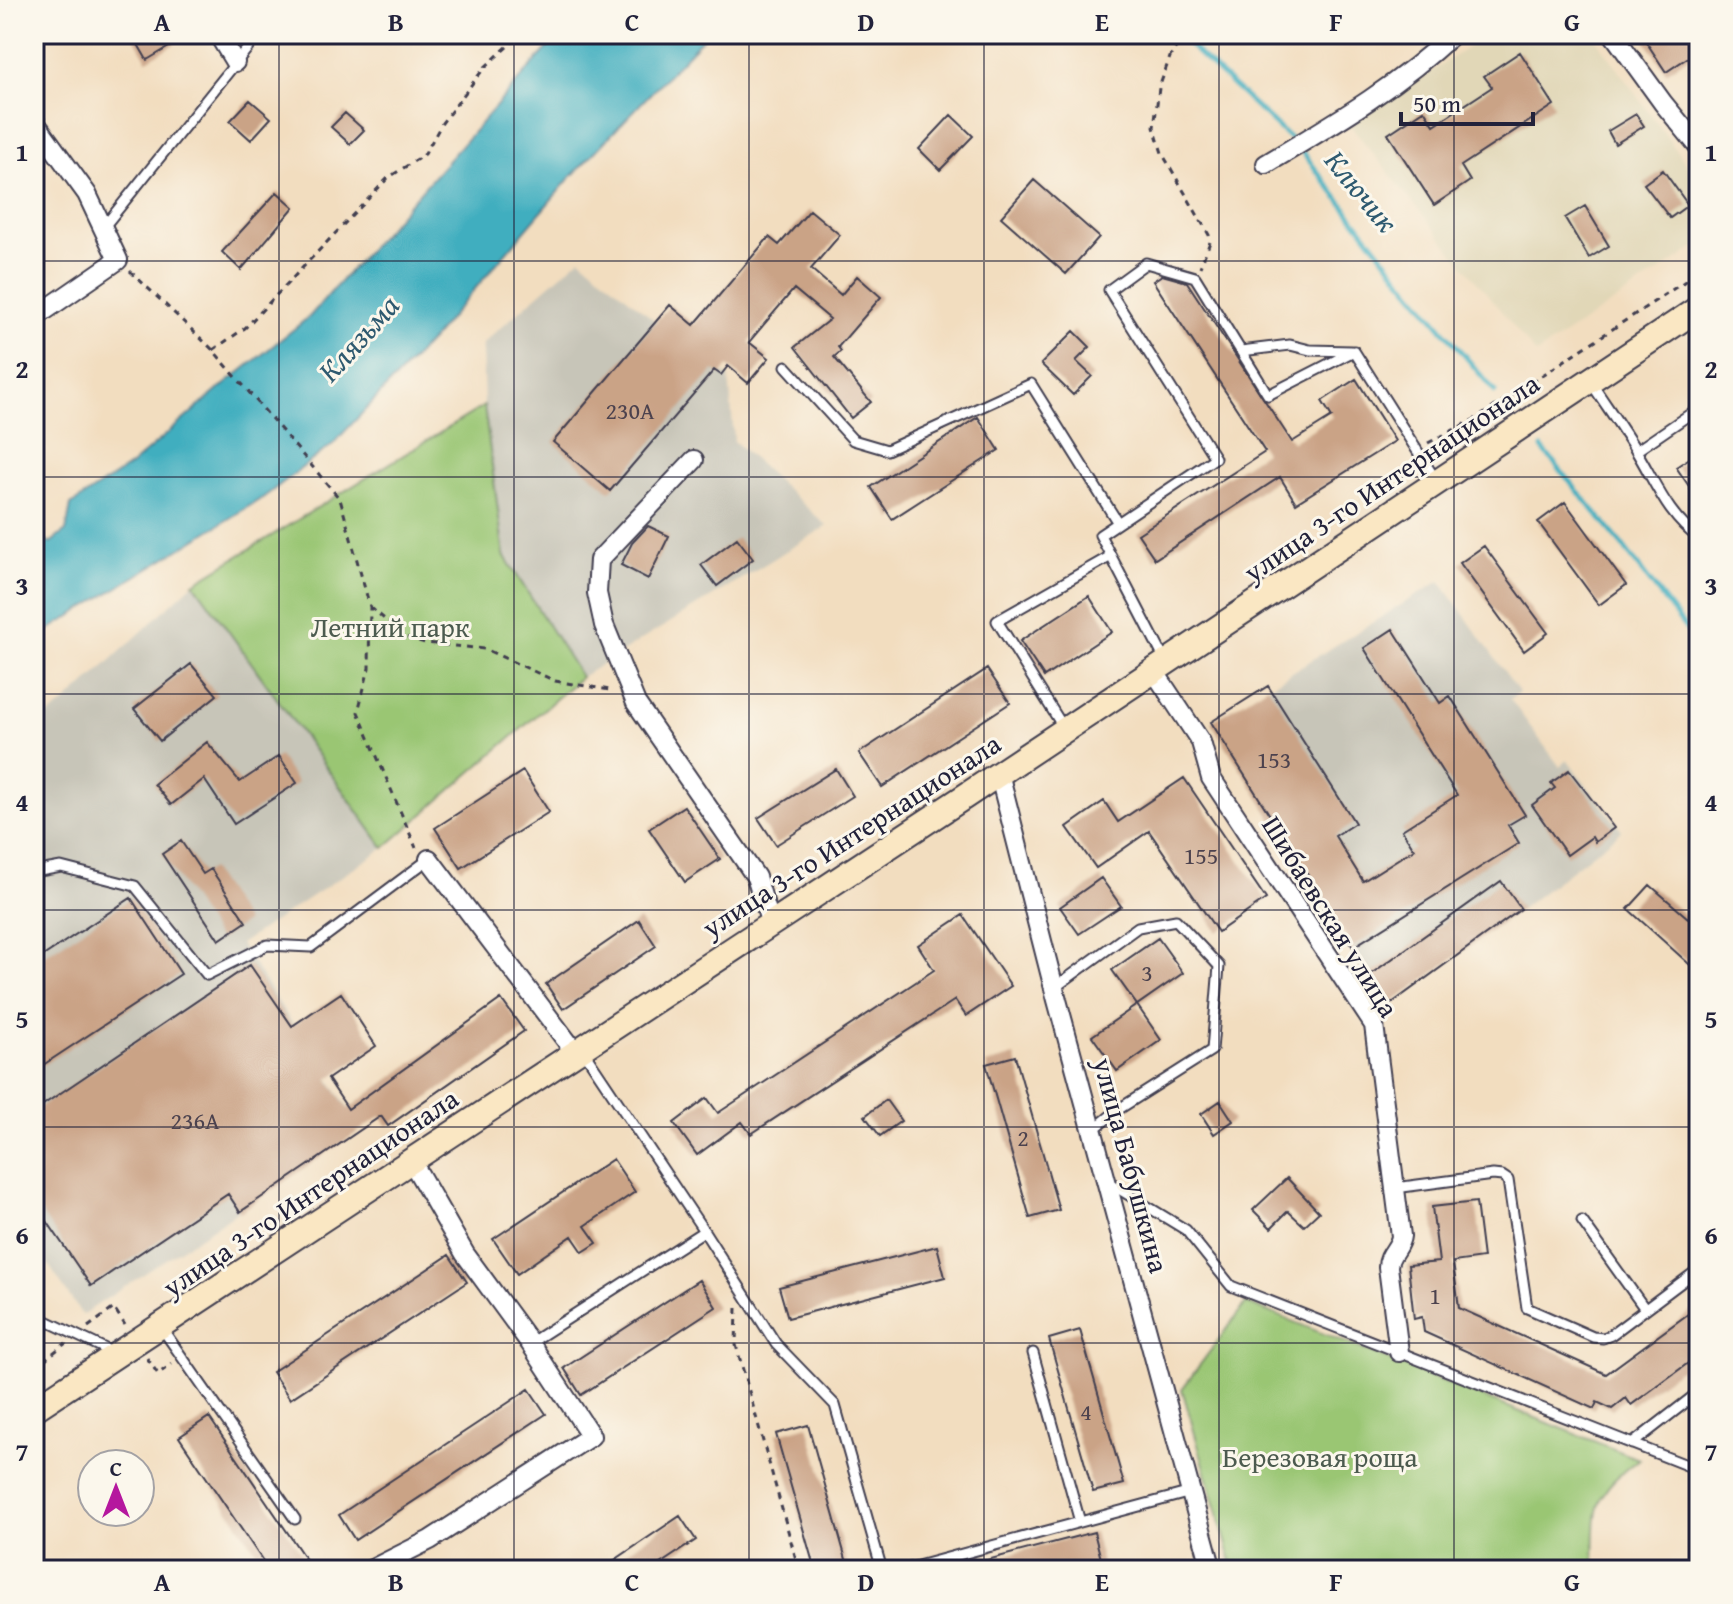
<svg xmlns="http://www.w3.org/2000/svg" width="1733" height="1604" font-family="'Gentium Book Plus',serif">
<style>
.built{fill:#e1d7b7}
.industrial{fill:#c7c5b8}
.green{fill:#9ac673;stroke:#5e7457;stroke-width:2}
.water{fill:#41aebf;stroke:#32687d;stroke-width:2}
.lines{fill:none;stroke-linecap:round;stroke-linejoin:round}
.stream{stroke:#41aebf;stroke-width:5}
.building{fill:#caa386}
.lane-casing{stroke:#413e4f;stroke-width:13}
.street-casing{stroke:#413e4f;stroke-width:22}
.secondary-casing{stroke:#413e4f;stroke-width:28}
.path{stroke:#413e4f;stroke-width:3;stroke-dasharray:6 6;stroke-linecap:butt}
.lane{stroke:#fff;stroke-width:9}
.street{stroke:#fff;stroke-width:18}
.secondary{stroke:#fae7c3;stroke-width:24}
.grid{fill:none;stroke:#22223b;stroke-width:2;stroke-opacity:0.55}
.labels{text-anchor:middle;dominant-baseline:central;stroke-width:6;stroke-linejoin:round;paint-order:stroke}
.number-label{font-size:24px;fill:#4c424e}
.street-label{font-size:28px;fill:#22223b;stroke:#fbf7ec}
.park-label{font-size:28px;fill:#4c5b4f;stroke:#fbf7ec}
.water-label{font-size:30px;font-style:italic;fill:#2e5a70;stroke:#fbf7ec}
.neatline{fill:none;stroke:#22223b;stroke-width:3}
.grid-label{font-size:26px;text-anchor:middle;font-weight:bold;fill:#22223b}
</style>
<rect width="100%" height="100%" fill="#fbf7ec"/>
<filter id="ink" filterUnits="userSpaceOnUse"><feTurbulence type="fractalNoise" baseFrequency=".0125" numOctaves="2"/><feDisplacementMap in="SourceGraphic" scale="16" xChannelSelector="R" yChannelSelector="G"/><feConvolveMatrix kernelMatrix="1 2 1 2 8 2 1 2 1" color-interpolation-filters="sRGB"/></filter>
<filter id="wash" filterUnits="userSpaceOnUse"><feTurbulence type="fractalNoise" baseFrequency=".006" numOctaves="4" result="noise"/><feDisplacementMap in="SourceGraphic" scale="32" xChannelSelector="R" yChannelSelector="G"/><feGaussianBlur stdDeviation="1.8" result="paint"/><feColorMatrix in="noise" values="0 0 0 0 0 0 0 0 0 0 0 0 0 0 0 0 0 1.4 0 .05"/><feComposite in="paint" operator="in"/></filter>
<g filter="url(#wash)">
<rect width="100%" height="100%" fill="#f2ddbf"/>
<path class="built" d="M1488 34H1593L1699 182V245L1536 354 1350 125Z"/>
<path class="industrial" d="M580 258 714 370 729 376 734 441 827 526 581 677 504 555 484 406 482 344Z
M1440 581 1519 692 1510 699 1560 767 1567 760 1622 831 1521 909 1385 1008 1364 979 1353 947 1211 722Z
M194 583 384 848 240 944 362 1129 82 1315 34 1243V726L66 702Z"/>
<path class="green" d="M484 406 504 555 581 677 384 848 194 583Z
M1246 1303 1639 1459C1591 1495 1596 1506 1594 1563L1599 1570H1234L1182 1389Z"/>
<path class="water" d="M560 34H707L569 179 432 339 333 444 264 497 34 639V535L50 543 66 531 71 505 131 465 218 390 310 316Z"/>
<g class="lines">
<path class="stream" d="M1177 34 1294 142
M1300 149 1400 278 1495 392
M1542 448 1619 541 1699 646"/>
</g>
<g id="blocks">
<path class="building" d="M132 34H191L147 60Z
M1641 34H1699V50L1666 72Z
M1520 52 1554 105 1461 166 1470 181 1434 205 1388 134 1424 110 1434 125 1492 87 1484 76Z
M250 100 271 118 251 140 230 121Z
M345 113 364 130 350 144 331 127Z
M1636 114 1644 126 1615 144 1608 131Z
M951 115 973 136 940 170 919 149Z
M1663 170 1688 205 1670 218 1644 184Z
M1034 180 1099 237 1066 274 1001 217Z
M277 192 294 207 241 270 222 252Z
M1585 206 1609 246 1589 258 1565 218Z
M810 210 840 235 811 269 841 295 857 276 881 297 838 347 841 351 834 357 871 402 851 418 795 347 830 319 794 289 749 342 769 358 748 383 728 366 721 375 714 370 610 491 553 442 670 305 694 325 769 237 779 245Z
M1162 275 1187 282 1292 442 1332 417 1322 401 1356 379 1395 441 1296 503 1280 477 1155 559 1138 534 1265 452 1153 281Z
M1074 331 1090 347 1076 361 1092 376 1073 395 1041 364Z
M978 417 999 450 892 519 871 487Z
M1699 452V501L1676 467Z
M1565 502 1626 585 1599 605 1538 522Z
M648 526 669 536 648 579 621 565 632 543Z
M737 538 753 559 717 586 701 565Z
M1484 546 1548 633 1524 651 1460 563Z
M1089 596 1112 632 1044 677 1020 641Z
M1393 629 1440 703 1450 696 1525 815 1508 825 1519 843 1353 947 1211 722 1268 686 1355 823 1335 836 1363 881 1414 849 1402 830 1457 795 1364 648Z
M191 664 217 695 160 741 134 709Z
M987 669 1010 703 882 787 859 753Z
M207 742 240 782 279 756 297 783 234 824 204 779 171 805 154 784Z
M836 769 853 796 776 845 758 818Z
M1569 770 1614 828 1595 842 1592 837 1567 855 1532 805 1555 788 1551 783Z
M523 771 549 812 461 868 435 828Z
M1184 778 1266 899 1218 932 1149 831 1096 868 1067 827 1104 801 1118 822Z
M684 806 720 859 685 882 649 829Z
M181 841 203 874 211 869 246 922 219 940 162 854Z
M1101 878 1121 906 1079 934 1060 907Z
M1501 881 1521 909 1385 1008 1364 979Z
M1650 885 1688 918 1699 906V973L1628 909Z
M131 898 181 974 34 1071V962Z
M963 915 1011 986 966 1016 955 1000 751 1134 742 1122 697 1155 674 1123 707 1098 718 1113 934 970 918 945Z
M639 920 656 946 563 1009 546 984Z
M1158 938 1183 973 1137 1005 1112 970Z
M250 965 292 1026 341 993 376 1046 328 1079 348 1109 501 999 524 1031 388 1126 381 1116 240 1212 228 1194 91 1286 34 1202V1111Z
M1137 1005 1161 1040 1117 1071 1092 1036Z
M1015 1056 1059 1210 1030 1218 986 1064Z
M886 1100 901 1121 880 1136 865 1116Z
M1220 1101 1233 1121 1214 1134 1201 1114Z
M613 1159 635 1192 585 1226 597 1243 583 1252 572 1236 517 1274 493 1239Z
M1287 1178 1319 1212 1304 1226 1288 1211 1271 1228 1253 1210Z
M1476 1202 1483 1258 1453 1262 1459 1308 1606 1374 1699 1306V1355L1631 1405 1626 1398 1612 1409 1597 1402 1594 1409 1424 1332 1422 1317 1414 1319 1408 1265 1439 1262 1432 1207Z
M937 1246 945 1277 788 1318 779 1287Z
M449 1255 467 1282 290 1399 272 1372Z
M699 1280 716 1307 581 1395 564 1368Z
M1080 1330 1124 1484 1093 1492 1049 1339Z
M529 1389 546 1414 355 1540 339 1515Z
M209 1417 313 1570H269L179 1437Z
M808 1425 849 1570H815L776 1434Z
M680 1516 696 1540 651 1570H600Z
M1094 1532 1102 1563 1074 1570H969L968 1565Z"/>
</g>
</g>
<g filter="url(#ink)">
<use href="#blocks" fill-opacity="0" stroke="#413e4f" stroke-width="2"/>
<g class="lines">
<defs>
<path id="lane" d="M103 228 259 34
M1241 351 1290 345 1310 350 1351 351
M786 366 853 440 887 450 1031 384 1118 523
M1590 381C1605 404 1621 426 1635 449 1655 481 1667 516 1699 538
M1636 451 1699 408
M1166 662 1100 535 1215 458 1109 290 1146 263 1195 277 1268 395 1354 351 1437 482
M1065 730 997 621 1111 556
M34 872 61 867 135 886 207 975 267 945 311 947 429 859
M1054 988 1138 927 1176 920 1219 966 1212 1050 1119 1109 1094 1129
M1109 1183 1186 1230 1231 1286 1699 1470
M1395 1188 1493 1175 1502 1176 1508 1180 1527 1308 1593 1337 1603 1338 1611 1335 1699 1269
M1582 1221 1645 1309
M704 1231 776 1344 835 1405 882 1570
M34 1315 114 1353
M161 1327 295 1519
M530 1343 704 1231 583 1050
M1033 1353 1080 1522
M1632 1444 1699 1392
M903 1570 1191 1492"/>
<path id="street" d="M218 34 235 62
M1613 34 1663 103 1699 147
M34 121 87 194 118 260 34 318
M1266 164C1331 125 1397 87 1453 34
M694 460 599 560 597 593 604 625 636 703 756 877 771 924
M1154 671 1201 742 1211 778 1374 1025 1401 1236C1400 1248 1388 1254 1388 1267L1399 1352
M999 773 1057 1000 1212 1570
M429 859 575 1052
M370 1570 430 1540 591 1436 530 1343 465 1254 411 1160"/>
<path id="secondary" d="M34 1409 964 797 1699 308"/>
</defs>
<use href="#lane" class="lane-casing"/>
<use href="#street" class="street-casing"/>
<use href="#secondary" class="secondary-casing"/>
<path class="path" d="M1184 34 1170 57 1159 88 1154 127 1162 153 1209 235 1210 242 1200 267
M130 271 213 350 340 499 370 607 369 668 358 712 416 848
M213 350 245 328 388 178 425 154 442 123 485 67 521 34
M1428 443 1479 417 1699 272
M370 607 406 637 425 643 485 649 555 681 610 690
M737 1308 736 1345 799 1570
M88 1327 114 1308 125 1325
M147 1358 158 1374 172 1364
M34 1368 66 1343"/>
<use href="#lane" class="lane"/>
<use href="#street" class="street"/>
<use href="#secondary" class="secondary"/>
</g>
</g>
<path class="grid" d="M279 34V1570M514 34V1570M749 34V1570M984 34V1570M1219 34V1570M1454 34V1570M34 261H1699M34 477H1699M34 694H1699M34 910H1699M34 1127H1699M34 1343H1699"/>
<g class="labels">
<g class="number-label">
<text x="630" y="410">230А</text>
<text x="1274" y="759">153</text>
<text x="1201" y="855">155</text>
<text x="1147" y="972">3</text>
<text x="195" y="1120">236А</text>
<text x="1023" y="1137">2</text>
<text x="1435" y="1295">1</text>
<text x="1086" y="1411">4</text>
</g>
<g class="street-label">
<text transform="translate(1391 477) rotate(-34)">улица 3-го Интернационала</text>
<text transform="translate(851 835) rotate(-33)">улица 3-го Интернационала</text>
<text transform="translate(1331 916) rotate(58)">Шибаевская улица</text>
<text transform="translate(1132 1165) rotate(75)">улица Бабушкина</text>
<text transform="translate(310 1192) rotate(-34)">улица 3-го Интернационала</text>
</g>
<g class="park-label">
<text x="390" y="626">Летний парк</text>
<text x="1320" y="1456">Березовая роща</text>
</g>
<g class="water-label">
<text transform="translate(1362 191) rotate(51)">Ключик</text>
<text transform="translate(358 338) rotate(-48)">Клязьма</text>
</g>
</g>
<rect width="1733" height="1604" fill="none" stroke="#fbf7ec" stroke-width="88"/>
<g transform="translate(116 1488)"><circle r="38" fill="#fbf7ec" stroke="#a4a2a5" stroke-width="2"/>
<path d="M0-6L14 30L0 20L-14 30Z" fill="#b5179e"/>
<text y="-12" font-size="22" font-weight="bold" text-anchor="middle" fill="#22223b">С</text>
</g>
<path d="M1401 112v12h132v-12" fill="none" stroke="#22223b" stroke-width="4"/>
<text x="1413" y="112" font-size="24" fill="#22223b" stroke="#fbf7ec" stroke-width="6" paint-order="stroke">50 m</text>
<rect x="44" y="44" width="1645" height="1516" class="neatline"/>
<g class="grid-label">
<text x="162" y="31">A</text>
<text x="396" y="31">B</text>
<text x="632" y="31">C</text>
<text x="866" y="31">D</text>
<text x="1102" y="31">E</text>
<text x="1336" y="31">F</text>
<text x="1572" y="31">G</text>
<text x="22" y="161">1</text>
<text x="1711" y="161">1</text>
<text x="22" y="378">2</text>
<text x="1711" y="378">2</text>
<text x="22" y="595">3</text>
<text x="1711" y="595">3</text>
<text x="22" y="811">4</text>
<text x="1711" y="811">4</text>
<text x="22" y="1028">5</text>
<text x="1711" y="1028">5</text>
<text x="22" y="1244">6</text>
<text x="1711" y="1244">6</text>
<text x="22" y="1461">7</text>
<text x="1711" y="1461">7</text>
<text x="162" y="1591">A</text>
<text x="396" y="1591">B</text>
<text x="632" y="1591">C</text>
<text x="866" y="1591">D</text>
<text x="1102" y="1591">E</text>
<text x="1336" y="1591">F</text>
<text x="1572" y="1591">G</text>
</g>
</svg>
